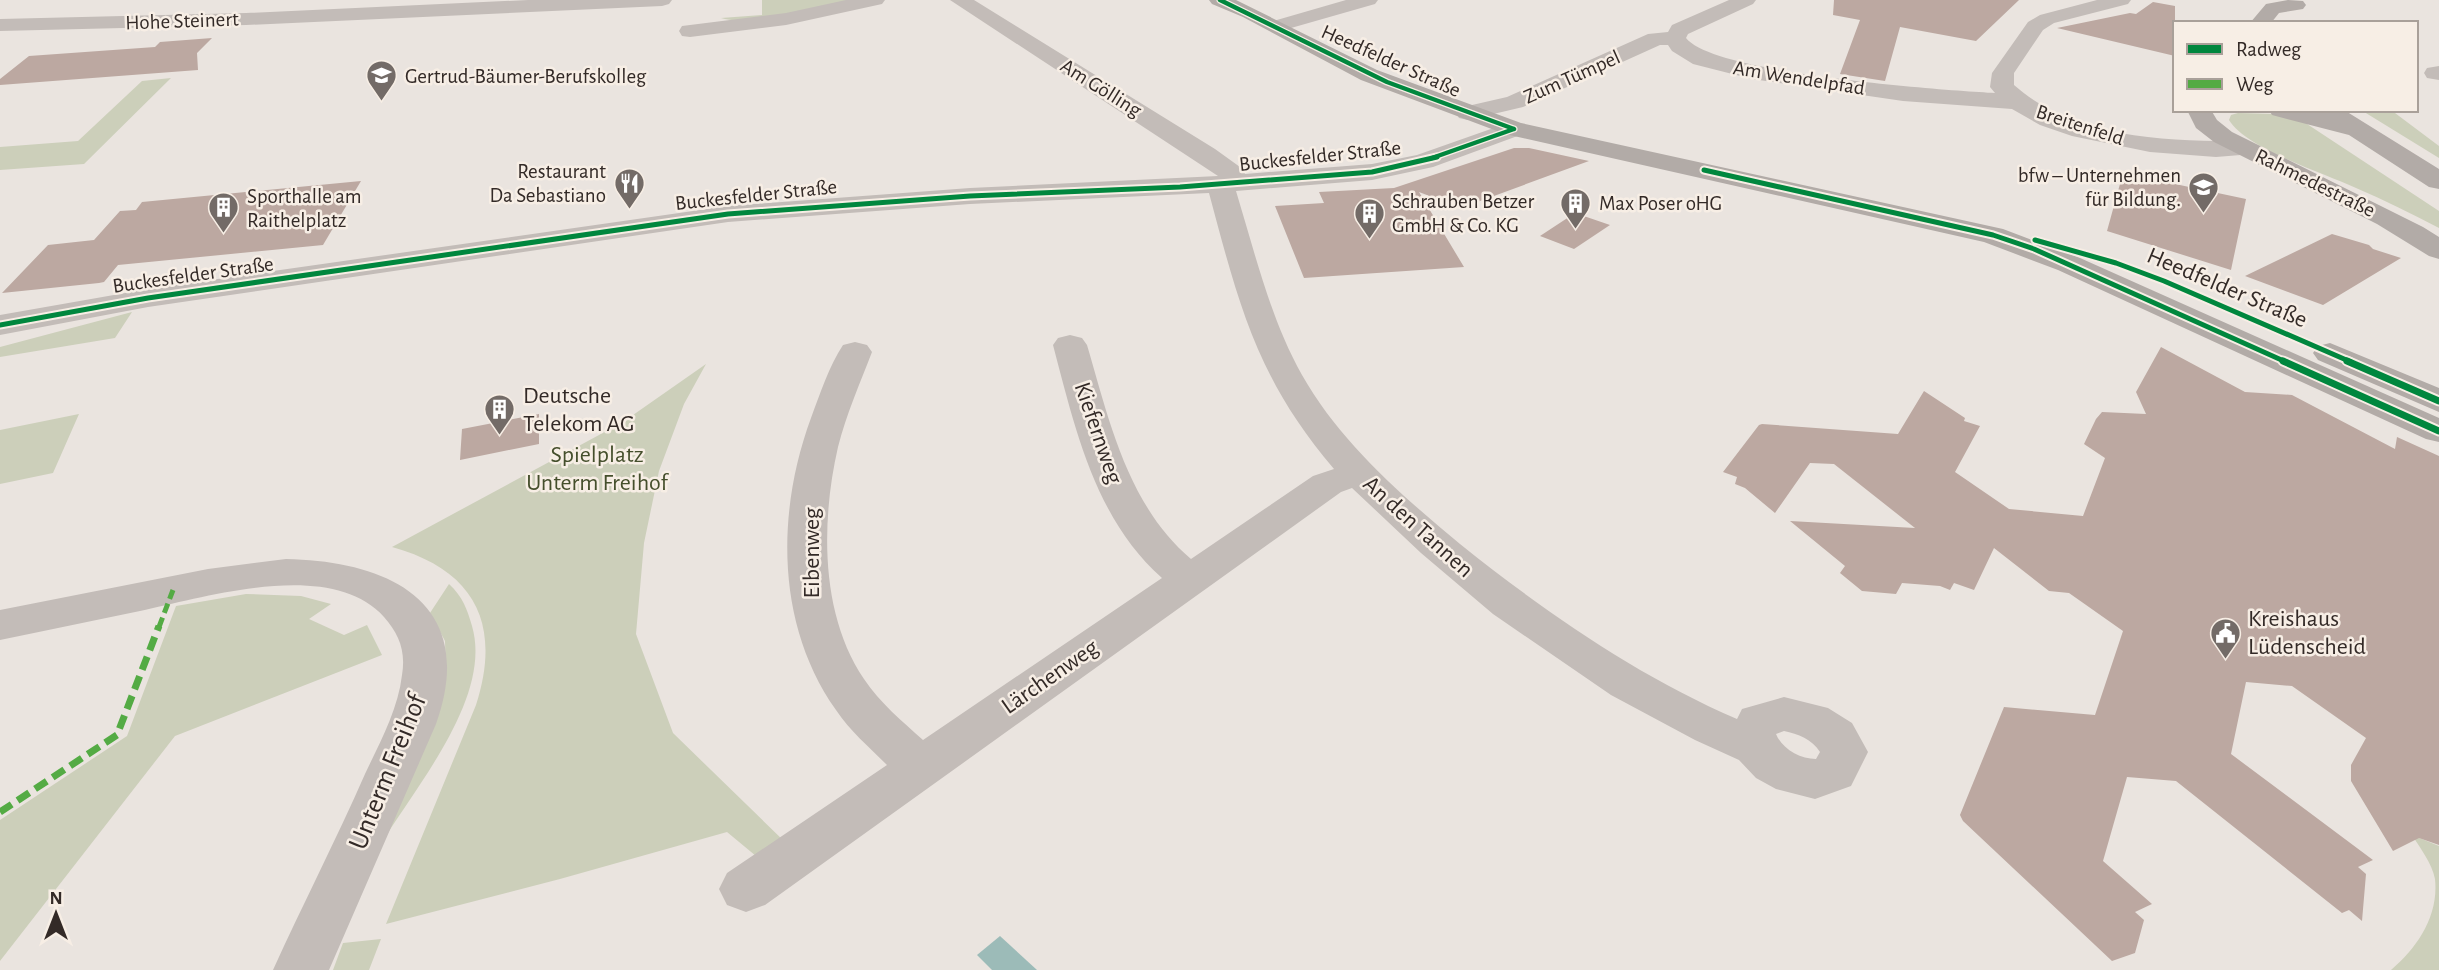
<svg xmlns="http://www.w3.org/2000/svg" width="2439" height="970" font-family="'Alegreya Sans',sans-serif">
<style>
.green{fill:#cccfba}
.water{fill:#9cbbb8}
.building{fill:#bca8a1}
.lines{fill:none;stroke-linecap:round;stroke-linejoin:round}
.minor{fill:#c3bcb8;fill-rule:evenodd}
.major{fill:#b2aba7;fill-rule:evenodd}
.quiet-far1{stroke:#54ab44;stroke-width:5;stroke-dasharray:10 5;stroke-linecap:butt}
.quiet{stroke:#54ab44;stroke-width:7;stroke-dasharray:14 7;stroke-linecap:butt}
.cycleway-far2-casing{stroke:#f7eee5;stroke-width:7}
.cycleway-far1-casing{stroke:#f7eee5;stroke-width:9}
.cycleway-casing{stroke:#f7eee5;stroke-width:11}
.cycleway-far2{stroke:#00873e;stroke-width:4.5}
.cycleway-far1{stroke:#00873e;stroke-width:5}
.cycleway{stroke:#00873e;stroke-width:7}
.labels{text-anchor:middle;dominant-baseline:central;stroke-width:5;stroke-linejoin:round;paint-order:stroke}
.far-street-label{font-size:21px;fill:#332a27;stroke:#f7eee5}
.far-poi-label{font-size:21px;fill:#332a27;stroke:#f7eee5;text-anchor:start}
.street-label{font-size:24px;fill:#332a27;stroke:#f7eee5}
.poi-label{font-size:24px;fill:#332a27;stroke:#f7eee5;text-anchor:start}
.park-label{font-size:24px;fill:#454f2c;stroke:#f7eee5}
.near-street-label{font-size:28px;fill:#332a27;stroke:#f7eee5}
</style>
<rect width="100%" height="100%" fill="#eae4df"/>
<path class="green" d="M762 0H851C821 7 749 27 721 18L762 15Z
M171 78 84 164 0 170V147L78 141 142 81Z
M2361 110H2391L2439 146V158Z
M2238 113 2275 114 2304 122 2439 211V228C2412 214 2384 200 2356 188 2323 173 2247 149 2229 120L2231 115Z
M132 312 115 338 0 357V347Z
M706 364 684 404 659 471 644 543 636 634 673 733 787 844 762 861 727 832 560 879 386 924 476 705C502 624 475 570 392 547L623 422Z
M79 414 53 473 0 484V430Z
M449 584C463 597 467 609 472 626 492 694 421 780 386 836L446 681 445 641 430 613Z
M246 594 301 596 331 604 309 619 344 635 367 625 382 655 175 736 0 961V820L127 736 176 606Z
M2412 835 2439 846V970H2391C2417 948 2439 916 2435 879 2432 863 2420 848 2412 835Z
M381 939 369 970H333L343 943Z"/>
<path class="water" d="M1000 936 1037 970H992L977 955Z"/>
<path class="building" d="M1834 0H2019L1976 41 1900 27 1885 81 1840 74 1860 20 1833 15Z
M2153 2 2175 6V56L2057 28 2130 13 2136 14Z
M212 38 197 53 198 70 0 85V79L29 56 155 47 160 42Z
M1514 148H1529L1589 161 1461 208 1419 192 1464 267 1304 278 1275 206 1324 203 1319 192 1394 188Z
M2123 173 2246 199 2231 270 2107 231Z
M361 181 323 245 118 265 104 282 99 283 2 293 48 245 94 240 120 211 136 210 142 202Z
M1575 213 1610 225 1574 249 1540 236Z
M2332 234 2369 245 2373 249 2401 258 2323 305 2245 276Z
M2161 347 2245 392 2292 395 2395 449 2397 437 2439 456V845L2419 838 2393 851 2351 781V765L2366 738 2292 686 2246 682 2231 754 2373 860 2358 867 2366 874 2362 921 2349 910 2342 913 2176 781 2127 777 2103 861 2152 904 2135 912 2144 920 2135 953 2112 961 1963 821 1960 815 2004 707 2095 715 2123 631 2069 593 2049 591 1994 548 1974 590 1954 583 1950 590 1940 586 1902 583 1896 594 1862 591 1840 573 1845 566 1790 521 1915 528 1834 464 1810 463 1775 513 1745 488 1735 484 1737 477 1723 472 1759 425 1762 424 1898 434 1924 391 1965 418 1964 421 1980 426 1955 472 2009 509 2083 516 2105 458 2084 444 2096 419 2102 412 2146 414 2136 392Z
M539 414V444L460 460 462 429Z"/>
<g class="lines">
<path class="minor" d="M528 0H672L669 4 662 6 246 25 0 31V19L246 13Z
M846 0H885L882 4 786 25 690 37 682 36 679 31 682 26 786 13Z
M950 0H974L1215 149 1240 167 1245 174 1372 164 1417 155 1505 124 1514 122 1523 124 1526 129 1523 134 1433 167 1372 180 1236 191C1255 253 1270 318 1302 375 1340 442 1401 495 1460 544 1545 612 1636 675 1737 719L1742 709 1784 697 1828 708 1852 723 1868 752 1851 786 1815 799 1776 789 1756 778 1739 760 1695 740 1611 695 1493 614 1421 553 1352 488 1341 492 765 905 746 912 727 905 719 889 727 873 887 765C869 747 850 731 836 710 776 625 776 513 811 418 820 394 829 366 843 345L855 342 867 345 872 352C860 383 846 415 838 447 821 521 820 614 864 679 880 703 902 721 923 740L1162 578C1095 519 1075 428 1053 345L1058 338 1070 335 1082 338 1087 345C1109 420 1128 506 1191 559L1313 476 1334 469C1257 379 1239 305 1209 193L970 204 728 222 148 307 0 335V315L148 289 728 206 970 188 1218 176ZM1784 731C1798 734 1812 739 1820 752L1816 759C1800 759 1782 749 1776 734Z
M1346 0H1378L1375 4 1277 32 1270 30 1266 26 1270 22Z
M1729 0H1756L1753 4 1688 34 1686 38C1714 74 1942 90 1995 93L1990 87 1992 73 2028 22 2040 15 2097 0H2131L2128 4 2054 23 2043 30 2014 73V85C2075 139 2166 141 2244 141L2253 144 2257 149 2253 154 2216 157 2150 152 2072 136 2040 125 2012 109 1903 101 1752 79 1693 64 1672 51 1668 45H1660L1523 107 1468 120 1459 118 1456 113 1459 108 1507 97 1648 34 1668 32 1672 25Z
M2439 66V80L2427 78 2424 73 2427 68Z
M286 559C390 561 479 603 436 724L329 970H273C303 904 336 840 365 774 380 742 398 710 402 675 406 651 399 634 384 617 331 558 207 597 140 611 93 621 47 630 0 640V610L208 569Z"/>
<path class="major" d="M1209 0H1236L1377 70 1521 123 2003 229 2080 258 2439 418V442L2426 439 2058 270 1984 242 1505 134 1361 80 1243 17 1212 4Z
M2288 0 2303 1 2306 5 2303 9 2279 13 2271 23H2250L2266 4Z
M2187 110H2211L2217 120 2232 132 2423 227 2439 237V259L2429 256 2377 224 2214 142 2196 128Z
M2269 110H2344L2439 169V189L2429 187 2349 135 2272 115Z
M2330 343 2439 388V412L2318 360 2313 353 2318 346Z"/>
<path class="quiet-far1" d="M159 627 173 590"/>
<path class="quiet" d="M0 812 117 735 159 626"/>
<defs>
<path id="cycleway-far2" d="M1220 0 1387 82 1514 129
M1432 158 1514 129"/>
<path id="cycleway-far1" d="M1704 170 1993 235 2034 249 2286 362
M2035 240 2116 263 2164 281 2351 362
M0 325 148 298 728 214 970 196 1180 187 1372 172 1437 157"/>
<path id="cycleway" d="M2283 361 2439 431
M2347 361 2439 401"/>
</defs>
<use href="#cycleway-far2" class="cycleway-far2-casing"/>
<use href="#cycleway-far1" class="cycleway-far1-casing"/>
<use href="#cycleway" class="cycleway-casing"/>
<use href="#cycleway-far2" class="cycleway-far2"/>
<use href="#cycleway-far1" class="cycleway-far1"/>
<use href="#cycleway" class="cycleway"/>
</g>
<defs>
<symbol id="school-pin" viewBox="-11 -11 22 30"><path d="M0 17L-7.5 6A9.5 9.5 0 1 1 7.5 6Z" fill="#736b67" stroke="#f7eee5"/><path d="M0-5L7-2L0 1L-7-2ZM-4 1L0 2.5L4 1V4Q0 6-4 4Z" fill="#fff"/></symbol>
<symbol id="restaurant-pin" viewBox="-11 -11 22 30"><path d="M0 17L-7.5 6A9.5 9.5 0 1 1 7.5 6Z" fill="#736b67" stroke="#f7eee5"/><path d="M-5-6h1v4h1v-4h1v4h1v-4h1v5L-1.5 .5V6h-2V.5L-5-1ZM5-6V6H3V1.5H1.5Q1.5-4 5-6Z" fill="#fff"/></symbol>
<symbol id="building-pin" viewBox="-11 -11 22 30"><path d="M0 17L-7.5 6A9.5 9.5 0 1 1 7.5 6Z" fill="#736b67" stroke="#f7eee5"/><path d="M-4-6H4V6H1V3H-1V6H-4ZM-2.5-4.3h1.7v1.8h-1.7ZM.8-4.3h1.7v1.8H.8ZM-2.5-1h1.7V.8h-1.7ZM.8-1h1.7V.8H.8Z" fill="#fff"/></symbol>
<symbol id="civic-pin" viewBox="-11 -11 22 30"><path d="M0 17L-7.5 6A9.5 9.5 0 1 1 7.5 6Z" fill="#736b67" stroke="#f7eee5"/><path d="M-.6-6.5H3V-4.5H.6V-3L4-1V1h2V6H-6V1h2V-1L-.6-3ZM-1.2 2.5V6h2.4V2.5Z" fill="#fff"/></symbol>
</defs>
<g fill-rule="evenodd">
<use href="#school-pin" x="364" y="58" width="35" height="47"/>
<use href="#restaurant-pin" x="612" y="166" width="35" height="47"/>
<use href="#school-pin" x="2186" y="170" width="35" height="47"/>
<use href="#building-pin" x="1558" y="186" width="35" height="47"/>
<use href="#building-pin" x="206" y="190" width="35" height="47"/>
<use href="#building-pin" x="1352" y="196" width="35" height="47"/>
<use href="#building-pin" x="482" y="392" width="35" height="47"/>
<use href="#civic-pin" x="2208" y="616" width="35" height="47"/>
</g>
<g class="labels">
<g class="far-street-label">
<text transform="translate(182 21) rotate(-2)">Hohe Steinert</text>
<text transform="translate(1391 61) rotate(24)">Heedfelder Straße</text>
<text transform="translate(1572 77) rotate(-24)">Zum Tümpel</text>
<text transform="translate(1799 78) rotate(9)">Am Wendelpfad</text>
<text transform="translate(1101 88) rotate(32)">Am Gölling</text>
<text transform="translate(2080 125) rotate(18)">Breitenfeld</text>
<text transform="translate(1320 156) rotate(-6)">Buckesfelder Straße</text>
<text transform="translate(2315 183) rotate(26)">Rahmedestraße</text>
<text transform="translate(756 195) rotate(-6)">Buckesfelder Straße</text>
<text transform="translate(193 275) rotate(-8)">Buckesfelder Straße</text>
</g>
<g class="far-poi-label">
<text x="405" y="76">Gertrud-Bäumer-Berufskolleg</text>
<text x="606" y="171" text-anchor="end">Restaurant<tspan x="606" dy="24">Da Sebastiano</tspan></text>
<text x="2181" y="175" text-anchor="end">bfw – Unternehmen<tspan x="2181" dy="24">für Bildung.</tspan></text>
<text x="247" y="196">Sporthalle am<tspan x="247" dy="24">Raithelplatz</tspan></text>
<text x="1392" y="201">Schrauben Betzer<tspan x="1392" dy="24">GmbH &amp; Co. KG</tspan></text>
<text x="1599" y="203">Max Poser oHG</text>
</g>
<g class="street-label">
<text transform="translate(2227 288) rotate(23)">Heedfelder Straße</text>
<text transform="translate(1098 433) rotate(71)">Kiefernweg</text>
<text transform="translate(1418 527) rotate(42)">An den Tannen</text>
<text transform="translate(812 553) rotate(-90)">Eibenweg</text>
<text transform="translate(1050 677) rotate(-35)">Lärchenweg</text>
</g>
<g class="poi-label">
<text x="523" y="396">Deutsche<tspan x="523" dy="28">Telekom AG</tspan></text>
<text x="2248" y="619">Kreishaus<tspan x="2248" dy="28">Lüdenscheid</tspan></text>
</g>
<g class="park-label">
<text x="597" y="455">Spielplatz<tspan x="597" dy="28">Unterm Freihof</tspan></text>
</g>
<g class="near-street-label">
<text transform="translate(388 772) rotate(-68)">Unterm Freihof</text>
</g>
</g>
<rect x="2173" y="21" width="245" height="91" fill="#f7eee5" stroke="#a9a099" stroke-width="2"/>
<rect x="2187" y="44" width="35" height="10" fill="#00873e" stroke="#a9a099" stroke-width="2"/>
<text x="2236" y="56" font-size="21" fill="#332a27">Radweg</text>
<rect x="2187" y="79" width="35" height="10" fill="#54ab44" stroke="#a9a099" stroke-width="2"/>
<text x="2236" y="91" font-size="21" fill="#332a27">Weg</text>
<g transform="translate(56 914)" stroke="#f7eee5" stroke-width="5" paint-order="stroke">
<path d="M0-5L12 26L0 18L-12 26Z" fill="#332a27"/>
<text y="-10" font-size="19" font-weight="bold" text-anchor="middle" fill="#332a27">N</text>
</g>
</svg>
